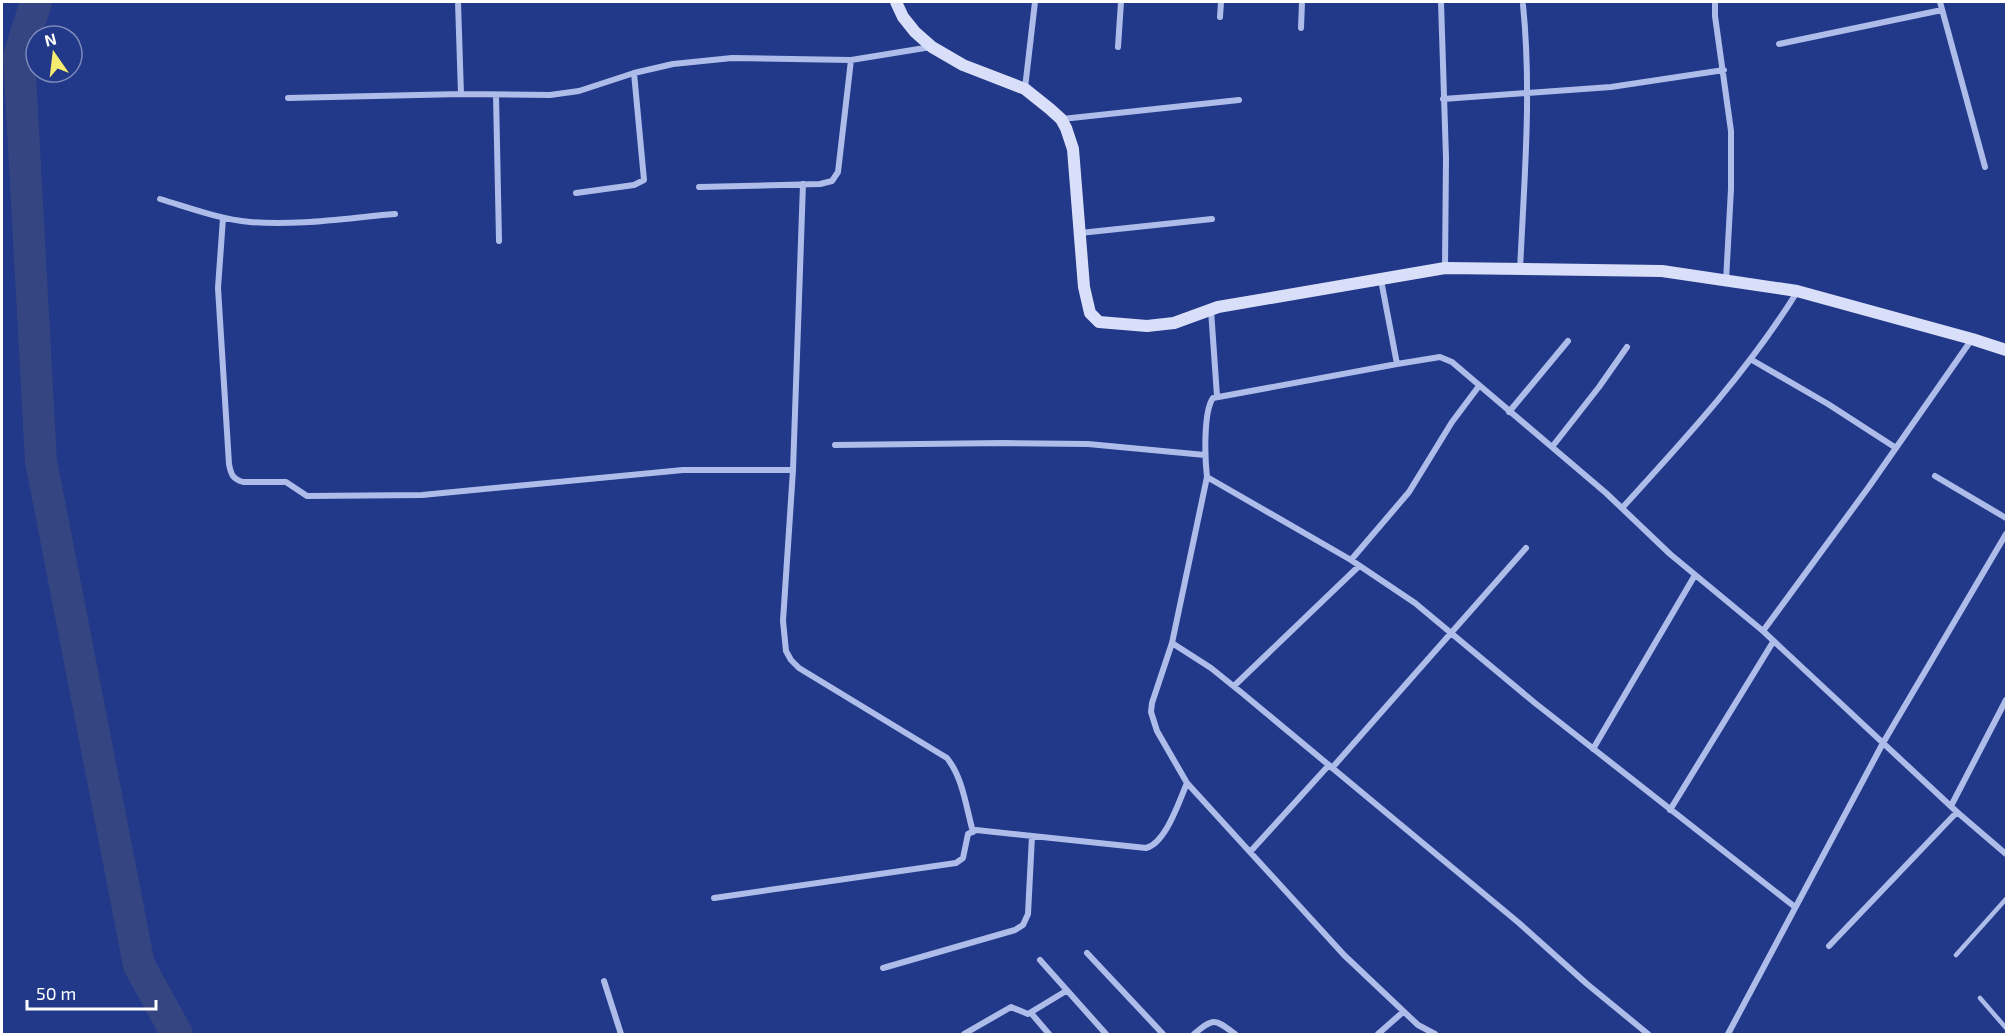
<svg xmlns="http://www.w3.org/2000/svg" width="2008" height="1036" font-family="'Exo 2',sans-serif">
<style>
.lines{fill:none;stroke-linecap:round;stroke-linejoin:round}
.river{stroke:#354581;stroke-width:32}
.lane{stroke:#aebcea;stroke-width:4.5}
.street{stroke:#aebcea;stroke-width:6}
.secondary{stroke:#d9dff8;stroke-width:12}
</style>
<rect width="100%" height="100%" fill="#223888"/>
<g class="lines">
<path class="river" d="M36 2 19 56 41 461 139 965 177 1034"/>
<path class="lane" d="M1956 955 2006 899
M1980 998 2006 1028"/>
<path class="street" d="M458 2 461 94
M1441 2 1446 158 1445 268
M1715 2V16L1731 131V189L1726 281
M1940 2 1985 167
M1220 17 1221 2
M1301 28 1302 2
M1779 44 1942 10
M1118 47 1121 2
M1025 88 1035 2
M496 95 499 241
M288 98 461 94 550 95 579 91 634 73 673 64 732 58 851 60 931 47
M1443 99 1611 87 1724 70
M1062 119 1239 100
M803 184 793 470 783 621 786 651 791 660 799 668 947 758C963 778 966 807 973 832
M699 187 820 184 832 181 838 172 851 60
M576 193 634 185 644 180 634 73
M160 199C190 208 219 219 250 222 298 226 347 218 395 214
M223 218 218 288 229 464C231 475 233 479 243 482H286L307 496 422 495 683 470H793
M1080 233 1212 219
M1520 270C1524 182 1532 93 1523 5
M1381 280 1397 364 1440 357 1452 362 1606 493 1670 554 1763 631 1957 812 2006 854
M1211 310 1217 396
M1752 360 1828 404 1896 448
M1397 364 1213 398C1203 412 1205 460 1207 477L1172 643 1152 703 1151 712 1157 731 1187 783 1229 829 1344 955 1418 1025 1435 1034
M1509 412 1568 341
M835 445 1004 443 1088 444 1205 455
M1552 447 1599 387 1627 347
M1935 476 2006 518
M1207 477 1351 560 1415 603 1535 703 1795 907
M1622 508C1685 439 1748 371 1797 292
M1351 560 1409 492 1452 422 1479 386
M1763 631 1868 488 1972 339
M1172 643 1211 668 1242 693 1519 923 1587 984 1648 1034
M1234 686 1359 566
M1593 749 1695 575
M1332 768 1526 548
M1951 806 2006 700
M1670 810 1773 642
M1250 852 1329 765
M714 898 956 863 963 858 968 834 976 830 1146 848C1166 843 1179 801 1187 783
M1829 946 1957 812
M1087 953 1163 1034
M1040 960 1106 1034
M883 968 1015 930 1023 925 1028 914 1032 836
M604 981 621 1034
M1031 1013 1049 1034
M964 1034 1011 1007 1028 1014 1066 991
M1194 1034C1214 1017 1215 1019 1235 1034
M1378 1034 1403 1012
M1728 1034 1883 743 2006 534"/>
<path class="secondary" d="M896 2 903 17 915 32 932 47 963 65 1025 89 1050 109 1061 119 1066 128 1073 149 1084 287 1090 313 1099 322 1147 326 1174 323 1218 307 1445 268 1662 271 1797 291 1972 339 2006 350"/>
</g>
<rect width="2008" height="1036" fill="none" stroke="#ffffff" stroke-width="6"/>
<g transform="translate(54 54) rotate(346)"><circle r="28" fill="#223888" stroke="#7a88b8" stroke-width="1.5"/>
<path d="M0-4.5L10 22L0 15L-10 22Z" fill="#f5ec70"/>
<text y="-9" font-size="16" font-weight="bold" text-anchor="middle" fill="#ffffff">N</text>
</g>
<path d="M27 1000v9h129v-9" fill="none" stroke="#ffffff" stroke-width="3"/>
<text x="36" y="1000" font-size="18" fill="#ffffff" stroke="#223888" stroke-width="4.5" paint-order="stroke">50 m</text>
</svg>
